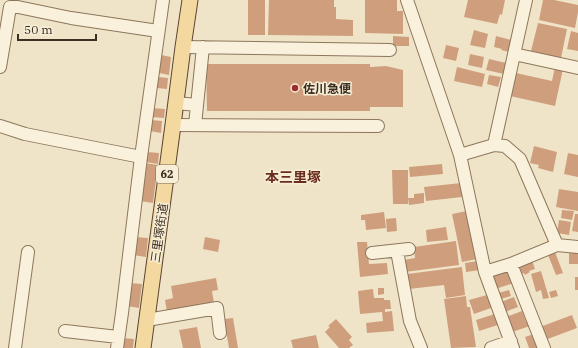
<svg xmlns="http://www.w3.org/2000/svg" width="578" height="348" font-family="'IBM Plex Serif','Noto Sans JP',serif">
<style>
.building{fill:#cf9f7d}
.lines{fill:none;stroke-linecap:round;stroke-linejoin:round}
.minor-casing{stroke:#8d765c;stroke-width:14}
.major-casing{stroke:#5b4430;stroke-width:17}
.minor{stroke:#faf1dc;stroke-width:12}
.major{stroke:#f3d9a0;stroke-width:15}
.poi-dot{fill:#9e2a2b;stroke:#f7eed8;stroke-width:1.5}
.labels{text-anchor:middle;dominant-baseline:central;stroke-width:3;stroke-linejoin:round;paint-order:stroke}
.shield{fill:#f7eed8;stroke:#756857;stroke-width:1}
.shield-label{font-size:11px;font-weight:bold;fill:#3d2e20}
.poi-label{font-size:12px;font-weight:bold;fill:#3d2e20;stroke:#f7eed8;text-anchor:start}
.street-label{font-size:12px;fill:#3d2e20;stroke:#f7eed8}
.quarter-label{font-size:14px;font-weight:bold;fill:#6b2e1e;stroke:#f7eed8}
</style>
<rect width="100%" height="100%" fill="#f0e4c8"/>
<path class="building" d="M248 0H265V35H248Z
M269 0H334V7H336V19L353 20V36L268 35Z
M365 0H397V11H403V34L365 33Z
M468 0H505L502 15 500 14 497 24 464 17Z
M543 0H554L578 5V12L575 28 539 20Z
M538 23 567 29 561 58 531 51Z
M474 30 488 34 485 48 470 45Z
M571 31 578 33V51L567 49Z
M393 36 409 37V46H393Z
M496 36 511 40 509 52 501 50 502 49 494 47Z
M446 45 459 48 456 61 443 58Z
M470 54 484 57 482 68 468 65Z
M161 55 171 57 169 75 159 73Z
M489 59 506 63 504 74 486 70Z
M206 64H370V67L386 66 403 70V107H370V111H207Z
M457 67 485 74 482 87 454 81Z
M555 67 563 69 555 106 510 96 516 73 552 81Z
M489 75 501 77 498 87 487 84Z
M158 77 168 78 167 89 157 88Z
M152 108 165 109 164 118 151 117Z
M151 120 162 121 161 133 150 131Z
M534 146 557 152 553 172 538 168 539 165 530 163Z
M147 152 159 153 158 164 146 162Z
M568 153 578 155V177L564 174Z
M145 163 158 165 153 203 140 201Z
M442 164 443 174 410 177 409 167Z
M392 170H408V204H393Z
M461 183 462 197 426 201 424 187Z
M559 189 578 192V211L556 207Z
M424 193V203L409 205 408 198H414V194Z
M562 210 574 211 572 220 561 218Z
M467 211 477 259 462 262 452 214Z
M384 212 386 228 366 230 365 220H361V215Z
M575 214H578V232L572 231Z
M396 218 397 231 387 232 386 219Z
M559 220 571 222 569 235 557 233Z
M446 227 448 240 427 242 426 230Z
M135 237 148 238 146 257 133 255Z
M205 237 220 240 218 252 203 249Z
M456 241 459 265 405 272 404 260 415 258 414 247Z
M357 242H367L369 264 387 263 388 274 360 277Z
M555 252 563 273 556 275 548 255Z
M569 253H578V264H569Z
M532 260 535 269 529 271 530 272 525 275 524 273 522 274 519 266Z
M478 261 480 270 466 272 465 263Z
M462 267 465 295 446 298 444 285 409 289 407 274Z
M509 270 514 283 495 289 490 276Z
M541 271 549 298 543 299 541 290 536 292 531 274Z
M575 277H578V290H575Z
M216 278 218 290 212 291 214 303 167 312 165 300 173 298 171 286Z
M130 283 142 284 139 308 127 306Z
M378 288H384V294L378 295Z
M373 289 374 298H384V300H390L391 309H385V312L392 311 394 331 367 333 366 323 383 321 382 312 360 314 358 291Z
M509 290 511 296 501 299 498 293Z
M556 290 558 296 551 298 549 292Z
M487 295 491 308 474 314 469 300Z
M466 296 467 307H470L476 347 451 348 444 299Z
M514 297 518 307 505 312 501 302Z
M522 311 526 322 529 321 530 326 512 332 506 317Z
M498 313 501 324 479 331 476 320Z
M572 315 577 328 545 340 540 327Z
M233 318 238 348H229L224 319Z
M336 319 352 337 349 340 353 345 349 348H339L325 332 330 327 328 326Z
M197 327 201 348H183L179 330Z
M534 334 539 348H529L525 337Z
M316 335 319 348H293L291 340Z
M122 338 134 339 133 348H121Z"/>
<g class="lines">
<defs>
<path id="minor" d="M407 0 460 155 485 272 511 264 544 348
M183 47 390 50
M514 54 578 68
M0 67 10 7H18L71 18 158 31
M176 103 197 105
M173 125 378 126
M195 125 203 47
M0 126 25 134 141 157
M494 145 526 0
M460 155 494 145 505 146 520 159 557 245 511 264
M557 245 578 247
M397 251 410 321 421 348
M372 253 409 249
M485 272 513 348
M147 320 217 308 220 333
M65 331 118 337
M15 348 28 252
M117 348 122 313 141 157 163 0
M491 348 511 341"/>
<path id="major" d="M143 348 173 125 183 47 190 0"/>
</defs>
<use href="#minor" class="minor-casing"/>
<use href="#major" class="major-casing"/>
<use href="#minor" class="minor"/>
<use href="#major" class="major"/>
</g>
<circle class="poi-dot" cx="295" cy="88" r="4"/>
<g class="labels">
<rect class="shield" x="156" y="165" width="22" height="18" rx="3"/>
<g class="shield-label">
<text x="167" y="174">62</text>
</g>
<g class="poi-label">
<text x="303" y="88">佐川急便</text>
</g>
<g class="street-label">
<text transform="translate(159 233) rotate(-82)">三里塚街道</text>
</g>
<g class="quarter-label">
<text x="293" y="177">本三里塚</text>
</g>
</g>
<path d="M18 34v6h78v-6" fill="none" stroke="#3d2e20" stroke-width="2"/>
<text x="24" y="34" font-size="12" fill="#3d2e20" stroke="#f7eed8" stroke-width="3" paint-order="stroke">50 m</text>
</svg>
